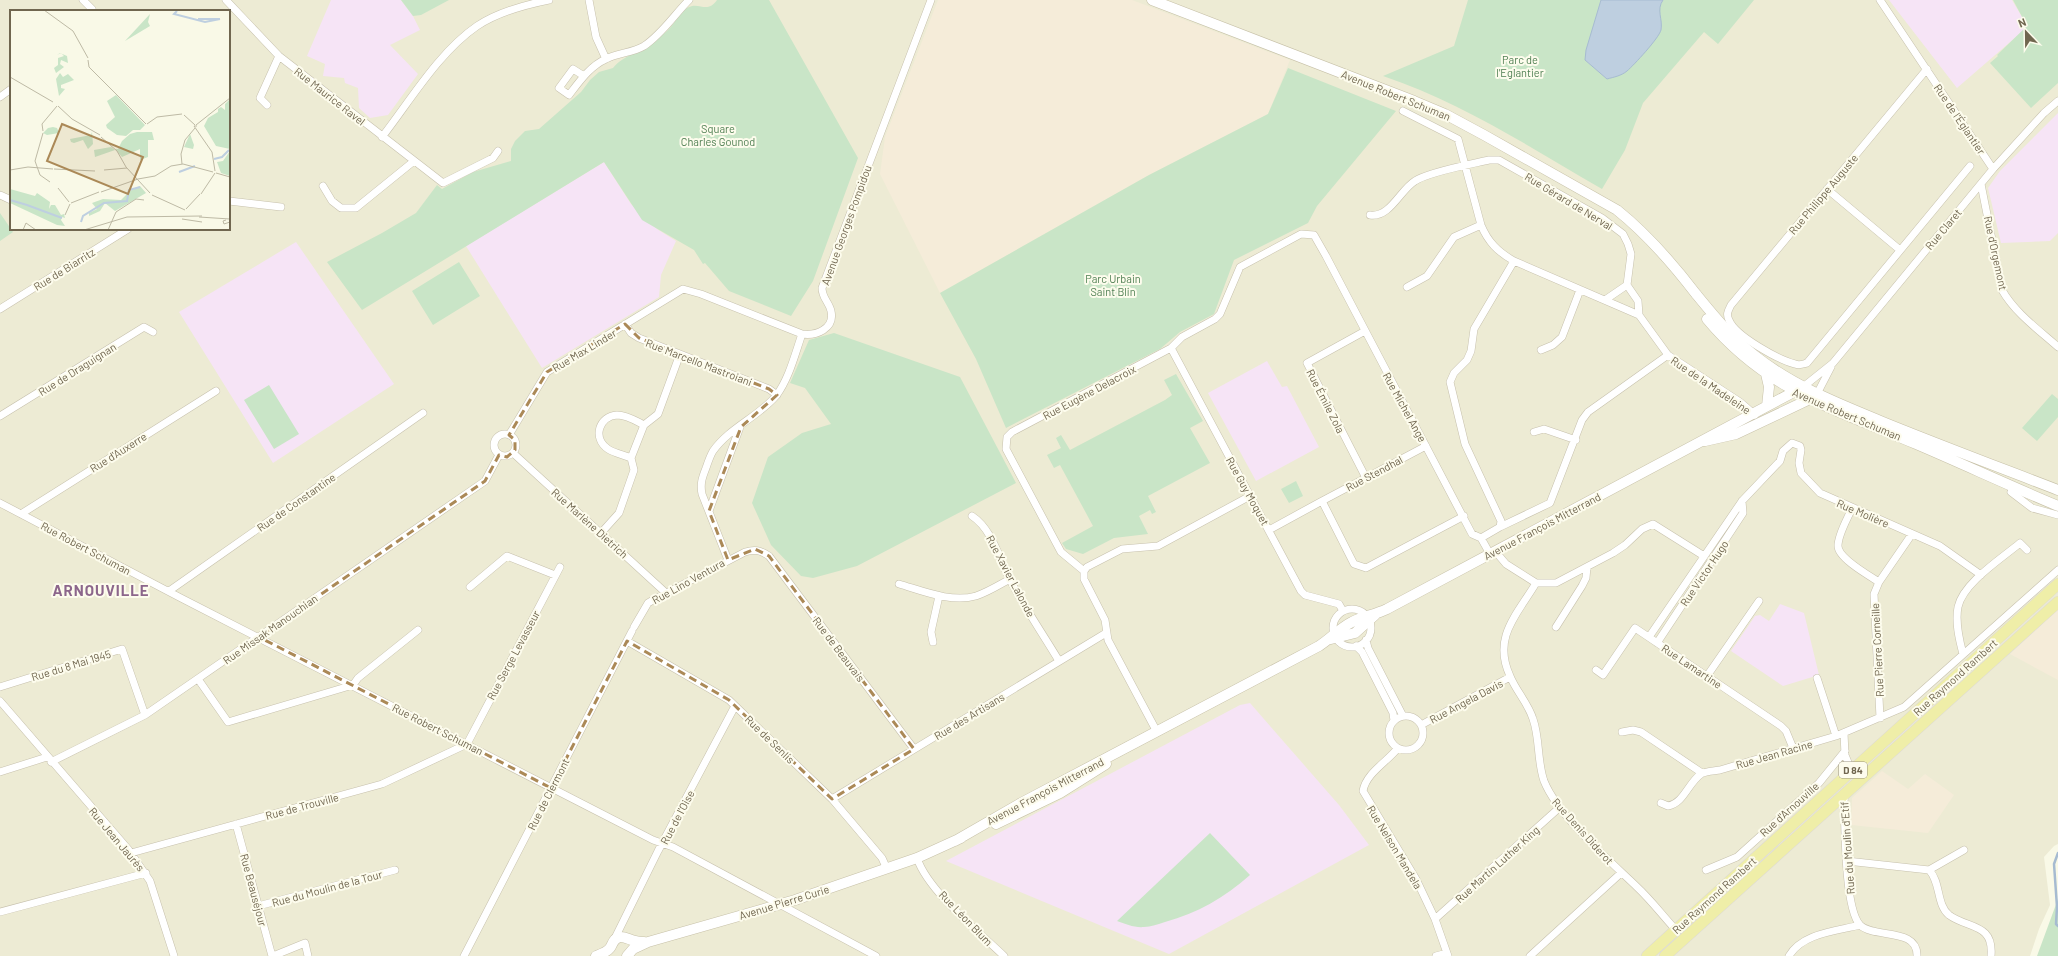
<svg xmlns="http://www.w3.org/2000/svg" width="2058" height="956" font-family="Barlow,sans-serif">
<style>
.residential{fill:#edebd4;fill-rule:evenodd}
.commercial{fill:#f5ecd9}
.education{fill:#f6e4f6}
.green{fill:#c9e5c7}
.water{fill:#becfe0;stroke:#a6bbd1}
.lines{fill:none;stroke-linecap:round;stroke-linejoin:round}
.stream{stroke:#a6bbd1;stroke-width:2.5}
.minor-casing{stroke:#c7c1ad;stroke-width:8}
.secondary-casing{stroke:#c7c1a8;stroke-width:11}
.primary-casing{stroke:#dddad5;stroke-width:12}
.minor{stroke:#fff;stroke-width:7}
.secondary{stroke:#fff;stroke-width:10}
.primary{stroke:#efeea8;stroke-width:11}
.marked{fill:none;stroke:#ab8957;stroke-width:3;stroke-dasharray:8 5;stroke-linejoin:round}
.labels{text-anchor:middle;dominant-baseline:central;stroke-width:4;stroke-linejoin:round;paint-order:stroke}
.shield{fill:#fdfced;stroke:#9a937e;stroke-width:1}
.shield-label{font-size:10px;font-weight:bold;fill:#70664f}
.park-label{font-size:11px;fill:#4f7f52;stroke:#fdfced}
.street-label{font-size:11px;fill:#70664f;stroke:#fdfced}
.district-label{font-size:15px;font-weight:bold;letter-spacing:1px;fill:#8c668b;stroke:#fdfced}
.inset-river{fill:none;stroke:#becfe0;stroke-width:2}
.inset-road{fill:none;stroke:#bebaa5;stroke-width:1}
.view{fill:#ab8957;fill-opacity:0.15;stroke:#ab8957;stroke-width:2}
.inset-edge{fill:none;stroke:#70664f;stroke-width:2}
</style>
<rect width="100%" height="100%" fill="#f9f9e7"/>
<path class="residential" d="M0 0H2058V844L2054 846 2044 857 2050 905 2039 929 2030 956H0ZM11 11H229V229H11Z"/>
<path class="commercial" d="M938 0H1132L1290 60 1268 114 1149 175 940 293 880 174 885 137Z
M2058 609V680L2010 654Z
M1882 771 1908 789 1925 774 1954 795 1928 833 1851 825 1852 798Z"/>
<path class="education" d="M331 0H401L413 16 420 30 390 45 418 74 388 115 370 118 359 108 358 88 345 83 344 78 323 76 325 64 307 56Z
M1889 0H2012L2022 17 2024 30 1957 88Z
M2058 113V233L2050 241 2001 243 1988 188 2000 171Z
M604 162 631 204 657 229 676 241 661 275 659 297 542 368 466 246Z
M296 242 394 384 273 463 179 312Z
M1267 361 1282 387 1287 386 1319 447 1256 481 1208 393Z
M1780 604 1804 613 1819 675 1783 686 1731 651 1755 616 1760 615 1769 621Z
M1250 703 1339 805 1369 845 1169 954 946 861 1240 705Z"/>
<path class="green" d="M401 0H449L421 15 413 16Z
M717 0H769L858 158 813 281 791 316 729 291 705 263 703 264 694 250 642 220 604 162 362 310 327 262 382 233 416 213 437 185 442 189 473 172 511 161V149L515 141 525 131 539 129 581 92 590 80 599 72 613 68C623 55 644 51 657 40 660 36 665 33 668 30 675 23 681 10 689 7 700 2 707 14 717 0Z
M1468 0H1601L1585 60 1607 79 1663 0H1754L1718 44 1704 32 1643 103 1625 150 1602 189C1531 148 1461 102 1383 76L1454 46Z
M2013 0H2058V83L2031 108 1990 63 1998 56 1997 55 2027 26Z
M1288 68 1396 111 1317 206 1308 223 1234 260 1214 314 1180 332 1160 349 1006 428 976 359 940 293 1149 175 1268 114Z
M0 213 13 232 0 241Z
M459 262 480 296 433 325 412 291Z
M834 333 960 377 1016 483 857 566 813 578 801 576 771 545 752 503 768 457 802 433 831 424 805 388 790 383 809 340Z
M1176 374 1203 421 1190 428 1210 463 1148 496 1156 512 1152 514 1150 510 1139 516 1148 534 1114 538 1083 554 1066 549 1062 543 1093 526 1060 465 1054 468 1047 455 1061 448 1056 438 1061 435 1070 450 1165 400 1172 395 1164 380Z
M269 385 299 434 274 449 244 400Z
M2052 394 2058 399V417L2037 441 2022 428Z
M1296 481 1303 496 1289 503 1281 489Z
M1210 833 1250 875C1224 898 1198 913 1165 922 1158 924 1151 927 1144 927 1135 928 1125 924 1117 921Z
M2058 899V956H2037Z"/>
<path class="water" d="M1601 0H1663C1656 10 1663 19 1661 30 1659 38 1634 65 1627 71 1621 76 1614 77 1607 79L1585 60 1586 50Z"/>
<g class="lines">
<path class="stream" d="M2058 853 2054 864 2057 907 2056 924 2058 926"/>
<defs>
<path id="minor" d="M83 0 92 9
M226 0 279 56 443 183 493 158 498 151
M589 0 596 37 606 59
M1880 0 1993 169
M1927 69 1731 305C1728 311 1726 314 1729 320 1735 336 1779 360 1795 364 1800 366 1803 364 1807 363L1970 166
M584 76 573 69 559 88 569 95C579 82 590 66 606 59 618 53 632 53 644 46 662 34 674 15 689 0
M0 97 11 89
M267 105 260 98 279 56
M1403 111 1458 139 1481 225C1488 242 1498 252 1514 261L1639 315 1668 355 1740 402 1755 415
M382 137C410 101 439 52 477 26 498 12 524 5 549 0
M1981 184 2002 290C2015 313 2039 330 2058 347
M323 186 332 201 341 208H356L414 161
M1827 189 1900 250
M0 195 11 200
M229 201 281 207
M1370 215C1390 218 1400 190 1415 181 1428 172 1472 164 1489 160H1499L1602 218 1623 234 1628 244 1631 254 1627 285
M1627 285 1638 301 1639 315
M1407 287 1427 276 1454 237 1481 225
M1605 300 1627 285
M0 309 128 229
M625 324 631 333 639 338 769 389 777 395
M1365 331 1307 363 1366 478
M1171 348 1301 591 1305 595 1339 604 1343 611
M1541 350 1553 345 1562 337 1580 290
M1803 387 1833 363 1993 169 2044 113 2058 101
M1817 394 1831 367
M0 416 144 327 153 332
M644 425 658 414 680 354
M1534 432 1544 429 1576 440
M494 445a11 11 0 1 1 22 0a11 11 0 1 1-22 0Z
M509 435 547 372 683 289 701 294 802 334C816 336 835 329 831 311 829 302 822 298 822 288L931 0
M513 453 666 593
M631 458C624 455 614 453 608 449 592 438 599 416 617 415 627 415 636 421 644 425
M2011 492 2032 508 2058 515
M1322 501 1426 446
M0 503 179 597 653 840 673 847 876 956
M1852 508C1848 518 1838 534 1838 546 1838 558 1868 575 1879 582
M709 511 740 427
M21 514 216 391
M972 516C992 529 999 558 1009 578 1024 607 1043 634 1059 661
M1500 527 1550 503 1582 420 1588 412 1668 355
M1269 530 1322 501 1354 564 1366 568 1464 516
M601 533 619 513 634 470 631 458 644 425
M1481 538 1500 527 1501 521 1465 444 1450 382 1454 373 1467 360 1471 351 1474 329 1514 261
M1495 551 1506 564 1536 583H1556L1613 553 1625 545 1642 529 1653 524 1704 556
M728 560 702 494C700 484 702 478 706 468 708 462 710 456 713 451 729 428 758 417 776 396 789 379 795 354 802 334
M1084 571 1061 552 1006 449 1007 437 1012 432 1171 348 1182 337 1215 319 1220 314 1240 267 1301 234 1314 235 1326 256 1472 534 1481 538 1490 554
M1084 571 1087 567 1122 549 1158 546 1250 496
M1084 571V579L1105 620 1108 640 1157 732
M1536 583C1517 615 1492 637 1510 676 1516 691 1528 703 1533 719 1540 739 1537 761 1544 781 1558 816 1610 861 1637 887 1651 900 1663 916 1676 930
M899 584C923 591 951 603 976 596 988 592 999 585 1010 579
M470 587 507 556 555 575
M169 591 423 413
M1333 628a19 19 0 1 1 38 0a19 19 0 1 1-38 0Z
M634 627 648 603 653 600 745 552C755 549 760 550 769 556L914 749
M1556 627 1582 586 1586 578 1587 567
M1649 637 1742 501 1780 461 1783 451 1792 443 1800 446 1801 450 1799 463 1801 473 1820 493 1940 546 1981 575
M1366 640 1368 648 1403 716
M627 641 729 700 832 799 882 858 887 869
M933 642 931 632 939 596
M1657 643 1743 513 1742 501
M1356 646 1362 652 1393 713 1394 721
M1963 654C1959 639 1955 622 1958 607 1963 583 2001 559 2020 543L2027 550
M1596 670 1603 675 1635 628 1781 726 1786 731 1793 748
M1707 676 1759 601
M1817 678 1836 736
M198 679 228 722 353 685 358 678 418 630
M0 687 122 649 145 715
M0 701 128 849 150 881 174 956
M1389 733a17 17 0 1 1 34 0a17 17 0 1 1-34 0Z
M1880 718 1874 594 1879 582 1912 534
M1421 725 1510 677
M1622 732 1633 730 1641 732 1702 773
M1844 733 1845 755 1852 772
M1398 748C1387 762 1366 773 1363 791L1416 879 1435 919 1448 956
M51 762 145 715 485 481 499 455
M0 772 47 757
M1844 795C1845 821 1844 908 1860 925 1874 939 1918 927 1917 956
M832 799 1106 633
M1661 803 1668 806C1684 803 1688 783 1701 774 1705 771 1714 771 1720 770L1836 736 1904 707 2058 570
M236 824 272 956
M131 853 382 784 467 744 560 567
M917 858C928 891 978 931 1004 956
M1847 861 1929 870C1941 882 1936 904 1949 915 1968 929 1994 923 1991 956
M1706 870 1737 857 1819 783 1845 751
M1929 870 1964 850
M258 906 395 870
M0 912 146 873
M1435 919 1559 808
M614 940 658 851 735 706
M273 956 305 943 308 956
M464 956 632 631
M1436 956 1447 953
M1530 956 1621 873
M1789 956C1802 933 1837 931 1860 925"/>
<path id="secondary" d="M1152 0 1414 101 1445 114 1484 135 1617 210C1647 234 1673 264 1696 294 1714 316 1731 337 1754 355 1794 387 1842 405 1888 424 1945 447 2001 468 2058 490
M1707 319C1766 390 1834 409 1916 444 1963 464 2010 486 2058 506
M1766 374 1769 387 1767 406
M1705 441 1736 434 1812 398
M1331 639 1355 633 1375 615
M996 824 1060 793 1106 764
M955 841 1021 803 1319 646C1330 639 1340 628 1352 622 1363 616 1375 615 1387 609L1803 387
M596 956C601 954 607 952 610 948 613 944 613 938 620 937 626 936 633 943 644 942
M627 956 633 949 648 942 795 900 917 858 961 838"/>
<path id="primary" d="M1647 956 2058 584
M1665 956 2058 602"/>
</defs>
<use href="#minor" class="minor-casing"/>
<use href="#secondary" class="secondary-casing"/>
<use href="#primary" class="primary-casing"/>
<use href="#minor" class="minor"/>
<use href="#secondary" class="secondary"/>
<use href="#primary" class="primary"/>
</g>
<path class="marked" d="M625 324 639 338 769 389 777 395 741 427 709 511 728 560 755 549 769 556 914 749 832 799 729 700 627 641 551 788 259 637 485 481 499 455 507 457 515 450V440L509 435 547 372Z"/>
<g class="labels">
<rect class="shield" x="1839" y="762" width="28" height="16" rx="3"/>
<g class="shield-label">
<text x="1853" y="770">D 84</text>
</g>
<g class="park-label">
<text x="1520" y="59">Parc de<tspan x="1520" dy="13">l'Eglantier</tspan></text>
<text x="718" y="128">Square<tspan x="718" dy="13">Charles Gounod</tspan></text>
<text x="1113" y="278">Parc Urbain<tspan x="1113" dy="13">Saint Blin</tspan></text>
</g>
<g class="street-label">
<text transform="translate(1396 95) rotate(22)">Avenue Robert Schuman</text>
<text transform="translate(330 96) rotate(38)">Rue Maurice Ravel</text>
<text transform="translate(1960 119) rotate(56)">Rue de l'Églantier</text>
<text transform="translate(1823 194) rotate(-50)">Rue Philippe Auguste</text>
<text transform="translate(1569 201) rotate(31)">Rue Gérard de Nerval</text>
<text transform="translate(846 225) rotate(-70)">Avenue Georges Pompidou</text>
<text transform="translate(1943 229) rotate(-50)">Rue Claret</text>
<text transform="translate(1996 253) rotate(78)">Rue d'Orgemont</text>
<text transform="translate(64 269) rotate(-32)">Rue de Biarritz</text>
<text transform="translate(584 350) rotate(-31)">Rue Max Linder</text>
<text transform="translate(699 362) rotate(21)">Rue Marcello Mastroiani</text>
<text transform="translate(77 369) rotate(-32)">Rue de Draguignan</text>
<text transform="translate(1711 385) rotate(34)">Rue de la Madeleine</text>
<text transform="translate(1089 392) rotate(-28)">Rue Eugène Delacroix</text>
<text transform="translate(1326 401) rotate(63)">Rue Émile Zola</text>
<text transform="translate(1405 407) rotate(61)">Rue Michel Ange</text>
<text transform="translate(1847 414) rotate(23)">Avenue Robert Schuman</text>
<text transform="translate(118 452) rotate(-32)">Rue d'Auxerre</text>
<text transform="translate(1374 473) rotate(-28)">Rue Stendhal</text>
<text transform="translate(1248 491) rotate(61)">Rue Guy Moquet</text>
<text transform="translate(296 502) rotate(-35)">Rue de Constantine</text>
<text transform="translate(1863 513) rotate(23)">Rue Molière</text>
<text transform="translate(590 523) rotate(42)">Rue Marlène Dietrich</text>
<text transform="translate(1542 526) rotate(-28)">Avenue François Mitterrand</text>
<text transform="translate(86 548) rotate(28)">Rue Robert Schuman</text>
<text transform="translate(1704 573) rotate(-56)">Rue Victor Hugo</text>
<text transform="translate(1011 576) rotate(62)">Rue Xavier Lalonde</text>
<text transform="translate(688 581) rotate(-29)">Rue Lino Ventura</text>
<text transform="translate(270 629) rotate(-35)">Rue Missak Manouchian</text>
<text transform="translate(839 649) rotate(53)">Rue de Beauvais</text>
<text transform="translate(1877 650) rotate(-93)">Rue Pierre Corneille</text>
<text transform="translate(513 655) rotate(-62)">Rue Serge Levasseur</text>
<text transform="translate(71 665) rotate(-17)">Rue du 8 Mai 1945</text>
<text transform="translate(1692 666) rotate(34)">Rue Lamartine</text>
<text transform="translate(1955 677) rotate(-42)">Rue Raymond Rambert</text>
<text transform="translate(1466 701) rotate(-28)">Rue Angela Davis</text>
<text transform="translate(969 716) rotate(-31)">Rue des Artisans</text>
<text transform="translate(438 729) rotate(27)">Rue Robert Schuman</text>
<text transform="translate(770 739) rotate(44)">Rue de Senlis</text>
<text transform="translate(1774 754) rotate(-16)">Rue Jean Racine</text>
<text transform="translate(1045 791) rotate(-28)">Avenue François Mitterrand</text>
<text transform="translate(548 794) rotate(-63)">Rue de Clermont</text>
<text transform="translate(302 806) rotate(-15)">Rue de Trouville</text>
<text transform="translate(1789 809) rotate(-42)">Rue d'Arnouville</text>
<text transform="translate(677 817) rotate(-62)">Rue de l'Oise</text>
<text transform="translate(1583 831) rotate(48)">Rue Denis Diderot</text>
<text transform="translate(117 839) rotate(50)">Rue Jean Jaurès</text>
<text transform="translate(1395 847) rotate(59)">Rue Nelson Mandela</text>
<text transform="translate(1847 848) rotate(-94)">Rue du Moulin d'Etif</text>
<text transform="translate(1497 864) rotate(-42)">Rue Martin Luther King</text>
<text transform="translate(327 888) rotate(-15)">Rue du Moulin de la Tour</text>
<text transform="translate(254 890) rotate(75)">Rue Beauséjour</text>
<text transform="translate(1714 895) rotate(-42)">Rue Raymond Rambert</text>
<text transform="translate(784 902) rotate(-17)">Avenue Pierre Curie</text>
<text transform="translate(966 918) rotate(46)">Rue Léon Blum</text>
</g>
<g class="district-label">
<text x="101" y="590">ARNOUVILLE</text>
</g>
</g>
<g transform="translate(10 10)">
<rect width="220" height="220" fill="#f9f9e7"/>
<path d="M140 4 138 12 140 16 115 31ZM50 43 57 46 58 53 51 50 50 54 54 57 46 63 44 58 48 55V48L54 46 51 43 47 45ZM50 63 53 67 58 64 64 70 51 75V78L55 79 49 86 46 69ZM106 85 135 115 130 120H123L116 126 107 125 97 118 96 115 105 107 97 91ZM220 89V139L206 136 194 116 198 108 208 102V99L211 97 215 100V94ZM43 117 47 118 49 123 37 125 33 123 38 118ZM82 122 83 134 78 139 73 130 64 133 61 132 60 129 81 125ZM127 122H142L144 130H138V147L130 150V139L112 147 105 139H108L112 131 120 124ZM180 124 184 135 183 139 174 137ZM101 137 105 140 85 147 84 140ZM220 141V166L211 163 207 152 213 151ZM130 176 136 183 105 201 95 193 90 201 79 206V203L87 199 82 193 93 189 111 190 120 181ZM0 179 25 186 27 183 40 192 39 199 41 195H45L51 205 54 204 55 208 52 207 51 210 55 216 47 215 0 193Z" fill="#c9e5c7"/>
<path class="inset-river" d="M167 1 164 4 195 12 210 9M188 9H210M204 149 212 147 219 140M169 162 185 156M0 190 17 195M17 195 52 208M71 212 73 206 94 193 117 191 119 180 130 177"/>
<path class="inset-road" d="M34 0 63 21 78 48M78 50 79 57 136 114M0 67 43 92M48 96 62 109 90 125M174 105 185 115M137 114 147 107 172 104M186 115 220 88M187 116H184L202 142 205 161M33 121 32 114 47 96M33 123 25 151 30 165 40 172M91 127 107 141 116 157 140 183M172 154 171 144 175 130 185 118M44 159 85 161M0 160 18 157 43 159M94 160 117 158M206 163 220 167M128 169 145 166 161 156 173 154 203 162M48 178 59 192M91 182 128 169M191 184 205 163M142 185 175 200M61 193 89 182M176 199 190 184M55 205 60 194M189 207 220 209M172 209 192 212M216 210 213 211 214 214 220 212M13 220 16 213 26 220M74 220 117 207 192 206M98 220 106 202 126 189 134 190"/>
<path class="view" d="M52 114 133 147 118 184 37 151Z"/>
<rect width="220" height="220" class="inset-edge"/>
</g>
<g transform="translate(2026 32) rotate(338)" stroke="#fdfced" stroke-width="3" paint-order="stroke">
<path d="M0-3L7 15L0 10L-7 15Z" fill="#70664f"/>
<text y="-6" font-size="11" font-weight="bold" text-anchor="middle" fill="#70664f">N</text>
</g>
</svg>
